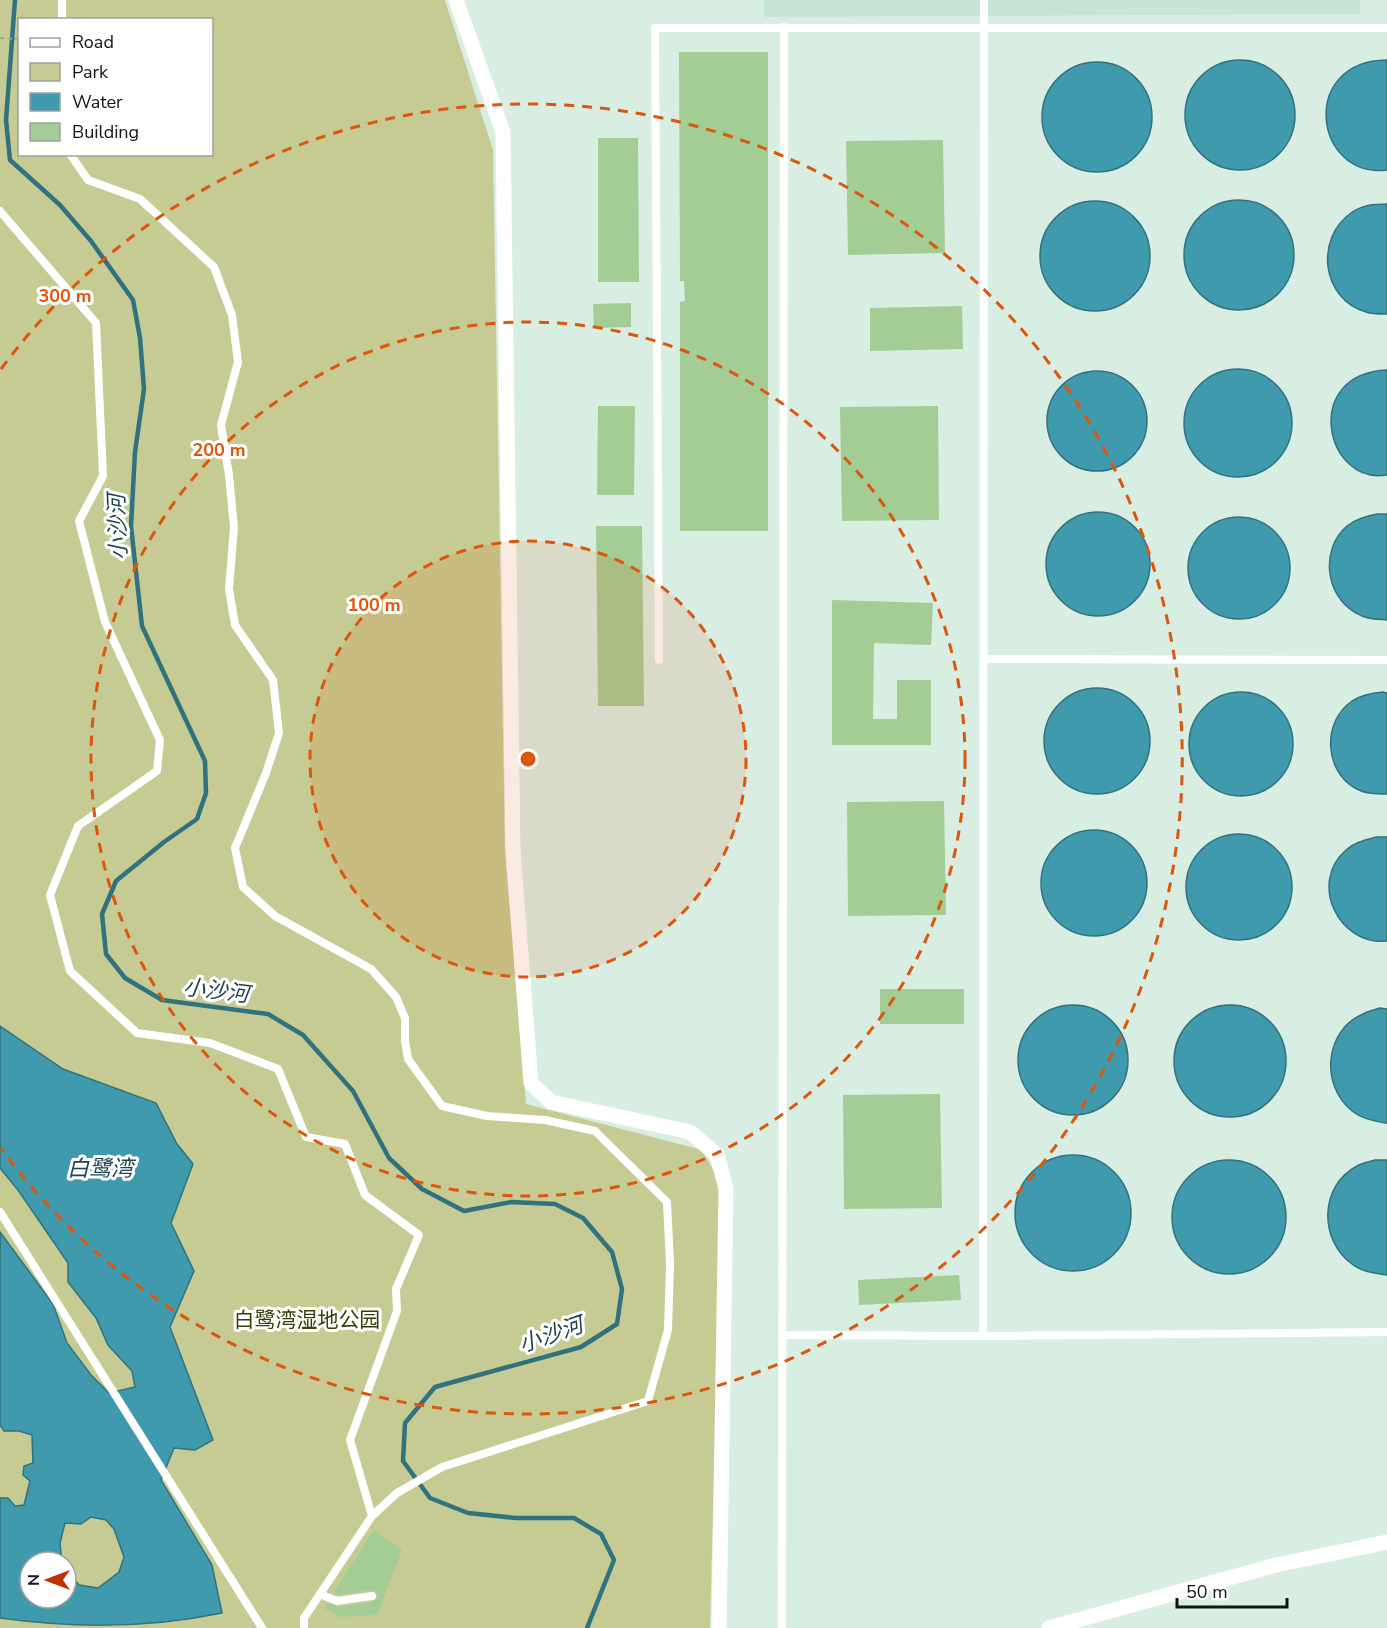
<svg xmlns="http://www.w3.org/2000/svg" width="1387" height="1628" font-family="'Nunito Sans','Noto Sans SC',sans-serif">
<style>
.built{fill:#c7e5d6}
.green{fill:#c5cb92;fill-rule:evenodd}
.water{fill:#409aad;stroke:#31727f;stroke-width:1.5;fill-rule:evenodd}
.lines{fill:none;stroke-linecap:round;stroke-linejoin:round}
.stream{stroke:#31727f;stroke-width:4.5}
.building{fill:#a3cd95}
.path{stroke:#9baba3;stroke-width:2;stroke-dasharray:4.5 3;stroke-linecap:butt}
.service{stroke:#fff;stroke-width:8}
.minor{stroke:#fff;stroke-width:15}
.ring{fill:none;stroke:#dd560c;stroke-width:3;stroke-dasharray:10 8}
.labels{text-anchor:middle;dominant-baseline:central;stroke-width:6;stroke-linejoin:round;paint-order:stroke}
.park-label{font-size:21px;fill:#3b3e09;stroke:#fff}
.water-label{font-size:22px;font-style:italic;fill:#1d454e;stroke:#fff}
.centre{fill:#dd560c;stroke:#fff;stroke-width:3}
.ring-label{font-size:18px;text-anchor:middle;font-weight:bold;fill:#dd560c;stroke:#fff;stroke-width:6;stroke-linejoin:round;paint-order:stroke}
</style>
<rect width="100%" height="100%" fill="#d9eee3"/>
<path class="built" d="M764 0H1360V14L764 17Z"/>
<path class="green" d="M0 0H445L493 150 505 852 526 1104 702 1150 721 1184 710 1628H0ZM20 20H212V154H20ZM30 1562H66V1598H30Z"/>
<path class="water" d="M1185 115a55 55 0 1 1 110 0a55 55 0 1 1-110 0Z
M1387 60V170C1314 179 1298 61 1387 60Z
M1042 117a55 55 0 1 1 110 0a55 55 0 1 1-110 0Z
M1184 255a55 55 0 1 1 110 0a55 55 0 1 1-110 0Z
M1040 256a55 55 0 1 1 110 0a55 55 0 1 1-110 0Z
M1387 204V314H1385C1379 314 1372 314 1366 312 1321 299 1315 238 1351 213 1362 205 1374 204 1387 204Z
M1184 423a54 54 0 1 1 108 0a54 54 0 1 1-108 0Z
M1387 370V475C1326 486 1300 374 1387 370Z
M1047 421a50 50 0 1 1 100 0a50 50 0 1 1-100 0Z
M1046 564a52 52 0 1 1 104 0a52 52 0 1 1-104 0Z
M1377 514H1387V620C1376 619 1365 619 1356 613 1325 596 1320 549 1347 526 1356 519 1366 516 1377 514Z
M1188 568a51 51 0 1 1 102 0a51 51 0 1 1-102 0Z
M1044 741a53 53 0 1 1 106 0a53 53 0 1 1-106 0Z
M1383 692 1387 693V794C1376 794 1365 794 1355 788 1324 770 1322 722 1352 701 1361 695 1372 693 1383 692Z
M1189 744a52 52 0 1 1 104 0a52 52 0 1 1-104 0Z
M1041 883a53 53 0 1 1 106 0a53 53 0 1 1-106 0Z
M1186 887a53 53 0 1 1 106 0a53 53 0 1 1-106 0Z
M1376 837H1387V941C1339 946 1308 883 1346 850 1355 842 1365 840 1376 837Z
M1018 1060a55 55 0 1 1 110 0a55 55 0 1 1-110 0Z
M1174 1061a56 56 0 1 1 112 0a56 56 0 1 1-112 0Z
M1380 1008 1387 1009V1123H1385C1373 1121 1360 1118 1351 1110 1320 1084 1325 1030 1363 1014 1368 1011 1375 1010 1380 1008Z
M0 1026 63 1069 156 1103 177 1144 193 1164 171 1223 194 1271 170 1327 213 1440 195 1450 174 1448 161 1480 212 1565 222 1613C150 1628 72 1628 0 1618V1498H8L15 1506 24 1505 30 1481 23 1475 24 1466 33 1463 32 1435 19 1431H4L0 1425V1232L53 1304 67 1343 91 1375 109 1393 135 1387 132 1371 108 1345 96 1318 68 1282V1263L18 1190 0 1168ZM91 1517 106 1520 114 1529 124 1557 119 1572 98 1588 79 1585 66 1570V1598H30V1562H62L60 1543 65 1523 81 1524Z
M1015 1213a58 58 0 1 1 116 0a58 58 0 1 1-116 0Z
M1375 1160H1387V1275C1374 1273 1362 1272 1352 1264 1319 1240 1319 1186 1357 1166 1362 1163 1369 1162 1375 1160Z
M1172 1217a57 57 0 1 1 114 0a57 57 0 1 1-114 0Z"/>
<g class="lines">
<path class="stream" d="M15 0 6 120 10 160 60 205 91 241 133 300 140 338 144 389 135 452 131 526 142 626 205 761 206 793 197 819 164 842 116 881 102 914 106 954 125 978 162 1000 268 1014 303 1035 353 1091 389 1158 422 1189 464 1211 511 1202 555 1204 583 1218 612 1252 622 1289 617 1324 581 1347 435 1387 405 1423 403 1461 430 1498 468 1513 516 1518H574L601 1534 614 1560 587 1628"/>
</g>
<path class="building" d="M679 52H768V531H680V302L685 301 684 281H680Z
M598 138H638L639 282H598Z
M943 140 945 253 848 255 846 141Z
M631 303V327L594 328 593 304Z
M962 306 963 349 870 351V308Z
M598 406H635L634 495H597Z
M938 406 939 520 842 521 840 407Z
M596 526H642L644 706H598Z
M832 600 933 603 931 645 874 643 873 719H897V680H931V745H832Z
M944 801 946 915 848 916 847 802Z
M880 989H964V1024H880Z
M940 1094 942 1208 844 1209 843 1095Z
M959 1275 961 1300 859 1305 858 1280Z
M374 1530 402 1550 377 1615 340 1617 324 1608 327 1603 338 1607 373 1602 378 1598 377 1593 372 1590 338 1595 333 1593Z"/>
<g class="lines">
<path class="path" d="M0 38 20 39"/>
<path class="service" d="M62 20V0
M70 154 88 180 140 199 214 267 232 315 238 362 221 425 229 475 234 527 229 589 235 625 273 680 279 733 266 773 235 848 243 887 275 916 371 969 396 997 405 1018V1041L408 1059 442 1106 487 1116 545 1120 595 1131 667 1202 670 1264 668 1330 648 1401 442 1467 397 1493 372 1516 304 1618V1628
M0 211 96 323 103 476 79 521 105 622 160 740 157 771 78 826 50 895 70 971 137 1033 210 1043 278 1069 306 1137 345 1144 365 1195 419 1235 396 1289 397 1311 350 1440 372 1516
M983 659 1387 660
M659 660 655 28H1387
M0 1212 262 1628
M783 1335 983 1336 1387 1332
M983 1336 984 0
M320 1594 337 1601 372 1596
M782 1628 784 27"/>
<path class="minor" d="M456 0 503 132 513 851 531 1083 551 1102 690 1132 717 1155 726 1189 719 1628
M1049 1628 1276 1565 1387 1542"/>
</g>
<circle cx="528" cy="759" r="218" fill="#dd560c" fill-opacity=".12"/>
<g class="ring">
<circle cx="528" cy="759" r="218"/>
<circle cx="528" cy="759" r="437"/>
<path d="M1 369A655 655 0 1 1 1 1149"/>
</g>
<g class="labels">
<g class="park-label">
<text x="307" y="1320">白鹭湾湿地公园</text>
</g>
<g class="water-label">
<text transform="translate(118 527) rotate(-92)">小沙河</text>
<text transform="translate(216 991) rotate(7)">小沙河</text>
<text x="100" y="1169">白鹭湾</text>
<text transform="translate(551 1335) rotate(-19)">小沙河</text>
</g>
</g>
<circle cx="528" cy="759" r="9" class="centre"/>
<g class="ring-label">
<text x="65" y="302">300 m</text>
<text x="219" y="456">200 m</text>
<text x="374" y="611">100 m</text>
</g>
<rect x="18" y="18" width="195" height="138" fill="#ffffff" stroke="#9fa2a1" stroke-width="1.5"/>
<rect x="30" y="38" width="30" height="9" fill="#ffffff" stroke="#9fa2a1" stroke-width="1.5"/>
<text x="72" y="48" font-size="18" fill="#0f1613">Road</text>
<rect x="30" y="63" width="30" height="18" fill="#c5cb92" stroke="#9fa2a1" stroke-width="1.5"/>
<text x="72" y="78" font-size="18" fill="#0f1613">Park</text>
<rect x="30" y="93" width="30" height="18" fill="#409aad" stroke="#9fa2a1" stroke-width="1.5"/>
<text x="72" y="108" font-size="18" fill="#0f1613">Water</text>
<rect x="30" y="123" width="30" height="18" fill="#a3cd95" stroke="#9fa2a1" stroke-width="1.5"/>
<text x="72" y="138" font-size="18" fill="#0f1613">Building</text>
<g transform="translate(48 1580) rotate(270)"><circle r="28" fill="#ffffff" stroke="#9fa2a1" stroke-width="1.5"/>
<path d="M0-4.5L10 22L0 15L-10 22Z" fill="#bc3300"/>
<text y="-9" font-size="16" font-weight="bold" text-anchor="middle" fill="#0f1613">N</text>
</g>
<path d="M1177 1598v9h110v-9" fill="none" stroke="#0f1613" stroke-width="3"/>
<text x="1186" y="1598" font-size="18" fill="#0f1613" stroke="#ffffff" stroke-width="4.5" paint-order="stroke">50 m</text>
</svg>
